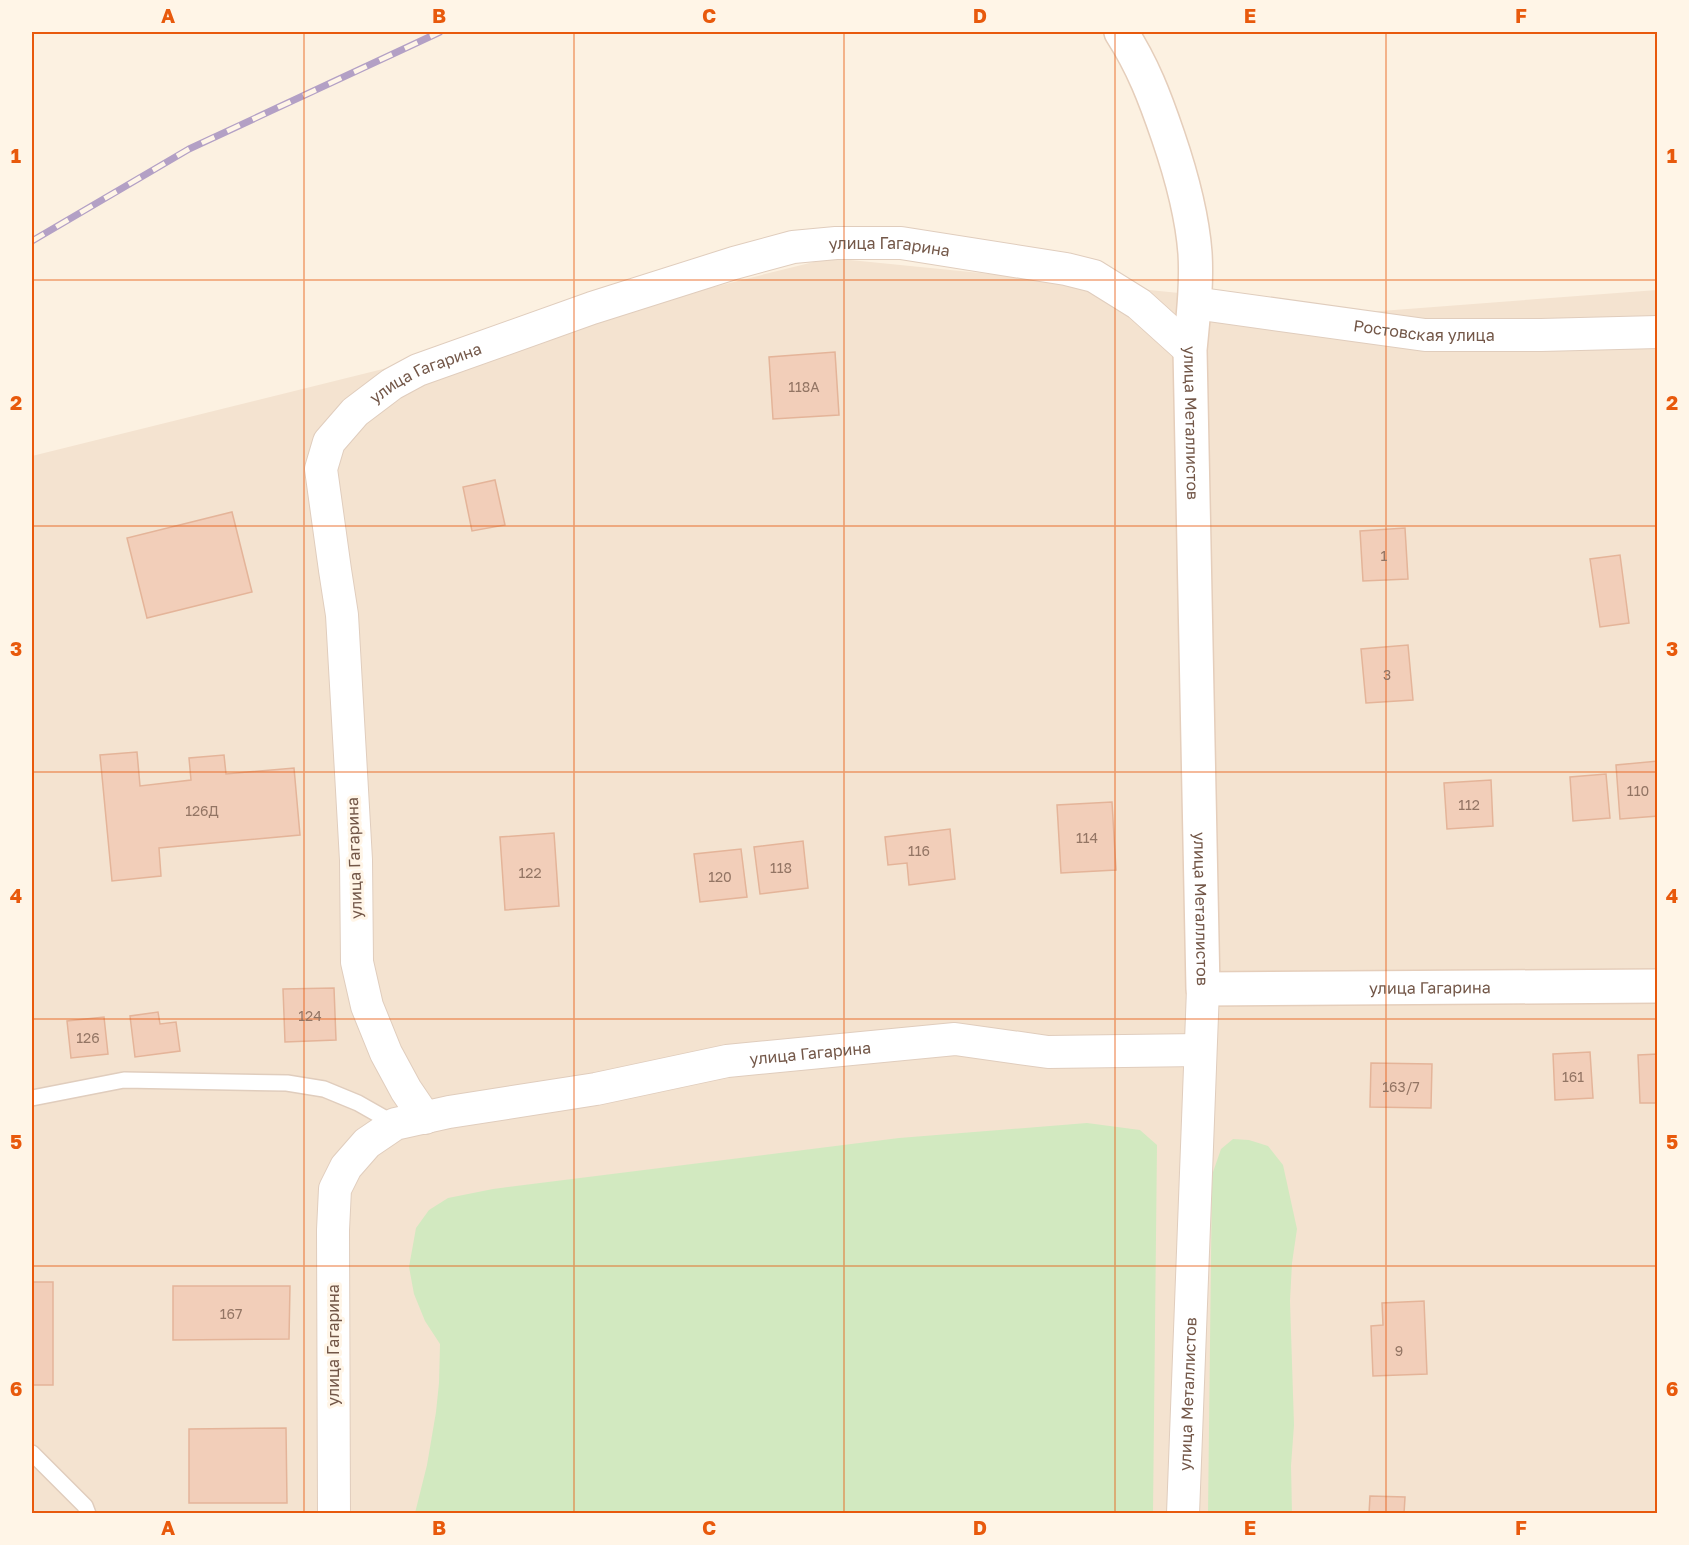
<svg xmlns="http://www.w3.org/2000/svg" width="1689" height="1545" font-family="'Golos Text',sans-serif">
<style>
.residential{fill:#f4e3d0}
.green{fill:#d2e9c0}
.building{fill:#f2ceb9;stroke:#e4b499;stroke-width:1.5}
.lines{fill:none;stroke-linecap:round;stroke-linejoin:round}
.lane-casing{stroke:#e0cdbd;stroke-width:18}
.street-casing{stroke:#e0cdbd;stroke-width:34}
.secondary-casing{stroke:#e5cebb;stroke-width:36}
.lane{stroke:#fff;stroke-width:15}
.street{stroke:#fff;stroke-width:32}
.secondary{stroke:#fff;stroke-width:33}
.rail-casing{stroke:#b3a0c5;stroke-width:7}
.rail{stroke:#fff5e7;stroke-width:4.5;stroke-dasharray:14;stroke-linecap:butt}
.grid{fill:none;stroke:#e8590c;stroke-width:1.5;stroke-opacity:0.55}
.labels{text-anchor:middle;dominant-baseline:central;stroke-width:6;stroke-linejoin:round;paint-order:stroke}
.number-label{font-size:14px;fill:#937564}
.street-label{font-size:16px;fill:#735748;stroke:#fff5e7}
.neatline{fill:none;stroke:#e8590c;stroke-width:2}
.grid-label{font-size:20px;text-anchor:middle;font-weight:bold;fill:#e8590c}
</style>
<rect width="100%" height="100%" fill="#fcf1e1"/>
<path class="residential" d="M830 258 1368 312 1657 290V1513H32V456Z"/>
<path class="green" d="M1087 1123 1140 1130 1157 1145 1153 1513H415L427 1465 436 1412 439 1383 440 1344 425 1321 414 1294 409 1267 416 1228 429 1210 448 1198 493 1189 899 1138Z
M1233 1139 1249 1140 1268 1146 1283 1165 1297 1229 1292 1263 1290 1301 1294 1425 1291 1466 1292 1513H1208L1212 1175 1221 1149Z"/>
<path class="building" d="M835 352 839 415 773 419 769 357Z
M495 480 505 525 472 531 463 487Z
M232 512 252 592 147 618 127 538Z
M1405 528 1408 579 1363 581 1360 531Z
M1620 555 1629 623 1600 627 1590 559Z
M1408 645 1413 700 1366 703 1361 649Z
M137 752 140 786 191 780 189 758 224 755 226 774 294 768 300 835 159 848 161 876 112 881 100 755Z
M1658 761V816L1620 819 1616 765Z
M1606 774 1610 818 1573 821 1570 777Z
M1491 780 1493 826 1447 829 1444 783Z
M1112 802 1116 870 1061 873 1057 805Z
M950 829 955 879 909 885 907 863 888 865 885 837Z
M554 833 559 906 505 910 500 837Z
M803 841 808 888 760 894 754 847Z
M741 849 747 897 700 902 694 854Z
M334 988 336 1040 285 1042 283 989Z
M158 1012 160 1024 176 1022 180 1051 135 1057 130 1016Z
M104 1017 108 1054 71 1058 67 1021Z
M1590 1052 1593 1098 1555 1100 1553 1054Z
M1658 1054V1103H1640L1638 1055Z
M1371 1063 1432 1064 1431 1108 1370 1107Z
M32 1282H53V1385H32Z
M173 1286H290L289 1339 173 1340Z
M1424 1301 1427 1374 1373 1376 1371 1326 1383 1325 1382 1303Z
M286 1428 287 1503H189V1429Z
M1370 1496 1405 1497 1404 1514H1369Z"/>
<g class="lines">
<defs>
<path id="lane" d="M32 1098 124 1080 287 1083 324 1089 358 1103 395 1124
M32 1453 85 1506 88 1514"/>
<g id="street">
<path id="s1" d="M1194 303 1425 335H1541L1658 332"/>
<path id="s2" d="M425 1118 406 1090 386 1053 367 1006 357 962 356 860 342 615 335 570 321 469 329 442 355 412 392 384 418 370 592 308 734 263 793 247 836 243H901L1066 269 1094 276 1139 304 1190 350"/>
<path id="s3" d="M334 1514 333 1230 335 1189 346 1167 367 1143 395 1124 449 1112 596 1089 727 1061 955 1039 1048 1052 1200 1050"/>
<path id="s4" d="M1183 1514 1203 989"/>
</g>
<g id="secondary">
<path id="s5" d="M1121 32C1143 66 1155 98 1168 136 1181 174 1192 213 1195 253 1197 285 1193 318 1190 350L1203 989 1658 986"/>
</g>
</defs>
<use href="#lane" class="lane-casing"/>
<use href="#street" class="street-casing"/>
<use href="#secondary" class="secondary-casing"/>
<use href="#lane" class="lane"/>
<use href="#street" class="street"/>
<use href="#secondary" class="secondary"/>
<defs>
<path id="rail" d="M32 241 189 149 440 32"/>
</defs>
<use href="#rail" class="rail-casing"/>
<use href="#rail" class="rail"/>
</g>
<path class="grid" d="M304 32V1514M574 32V1514M844 32V1514M1115 32V1514M1386 32V1514M32 280H1658M32 526H1658M32 772H1658M32 1019H1658M32 1266H1658"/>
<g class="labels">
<g class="number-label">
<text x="804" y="386">118А</text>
<text x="1384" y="555">1</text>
<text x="1387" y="674">3</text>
<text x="1638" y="790">110</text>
<text x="1469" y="804">112</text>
<text x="202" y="810">126Д</text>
<text x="1087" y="837">114</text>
<text x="919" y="850">116</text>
<text x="781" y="867">118</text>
<text x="530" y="872">122</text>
<text x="720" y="876">120</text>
<text x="310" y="1015">124</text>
<text x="88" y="1037">126</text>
<text x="1573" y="1076">161</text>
<text x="1401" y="1086">163/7</text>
<text x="231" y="1313">167</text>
<text x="1399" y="1350">9</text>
</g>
<g class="street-label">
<text stroke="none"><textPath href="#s2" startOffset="1302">улица Гагарина</textPath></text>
<text stroke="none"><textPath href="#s1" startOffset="232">Ростовская улица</textPath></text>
<text stroke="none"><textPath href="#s2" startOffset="816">улица Гагарина</textPath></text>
<text stroke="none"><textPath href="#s5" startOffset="405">улица Металлистов</textPath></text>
<text transform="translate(354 858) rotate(-92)">улица Гагарина</text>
<text stroke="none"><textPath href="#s5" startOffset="891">улица Металлистов</textPath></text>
<text stroke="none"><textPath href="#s5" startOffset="1198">улица Гагарина</textPath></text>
<text stroke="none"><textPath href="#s3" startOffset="837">улица Гагарина</textPath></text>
<text transform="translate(333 1345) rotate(-90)">улица Гагарина</text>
<text stroke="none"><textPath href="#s4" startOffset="120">улица Металлистов</textPath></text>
</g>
</g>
<rect width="1689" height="1545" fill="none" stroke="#fff5e7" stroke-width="66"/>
<rect x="33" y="33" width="1623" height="1479" class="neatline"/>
<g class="grid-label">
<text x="168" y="23">A</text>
<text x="439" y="23">B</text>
<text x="709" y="23">C</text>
<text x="980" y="23">D</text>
<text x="1250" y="23">E</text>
<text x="1521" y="23">F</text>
<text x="16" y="163">1</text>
<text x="1672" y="163">1</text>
<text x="16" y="410">2</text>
<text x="1672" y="410">2</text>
<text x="16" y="656">3</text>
<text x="1672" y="656">3</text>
<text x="16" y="903">4</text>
<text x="1672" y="903">4</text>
<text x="16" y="1149">5</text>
<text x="1672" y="1149">5</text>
<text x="16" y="1396">6</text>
<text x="1672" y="1396">6</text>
<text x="168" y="1535">A</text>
<text x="439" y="1535">B</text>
<text x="709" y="1535">C</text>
<text x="980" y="1535">D</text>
<text x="1250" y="1535">E</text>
<text x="1521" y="1535">F</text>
</g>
</svg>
